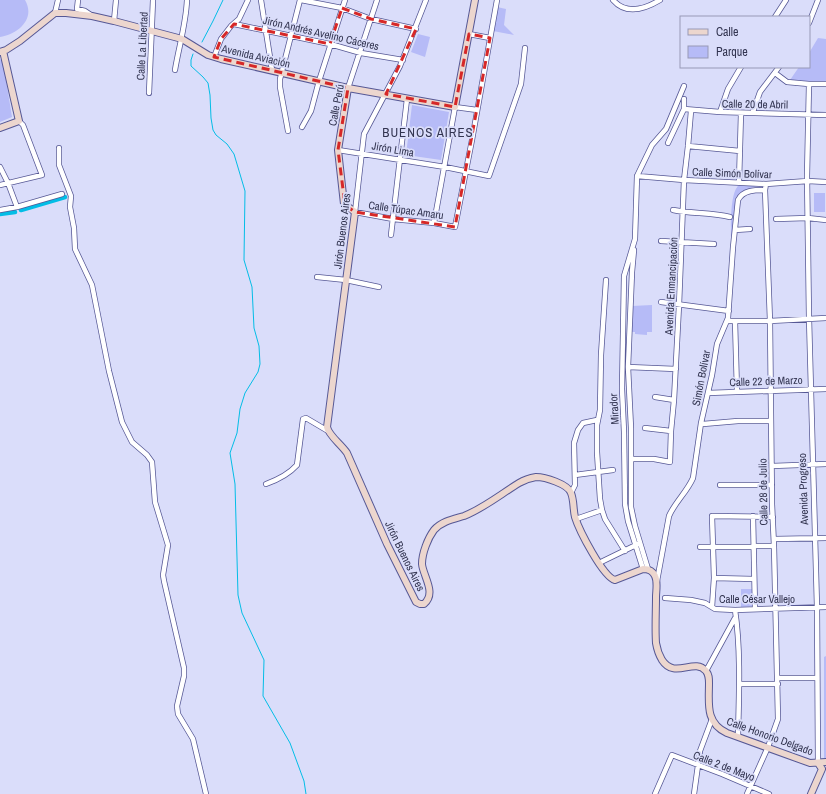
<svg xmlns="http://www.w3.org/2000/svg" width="826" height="794" font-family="'Archivo Narrow',sans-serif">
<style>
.green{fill:#b6bbf7}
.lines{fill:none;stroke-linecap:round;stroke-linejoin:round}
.stream{stroke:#03bde6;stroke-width:1}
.canal{stroke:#03bde6;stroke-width:4.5}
.street-casing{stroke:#565895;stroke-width:6}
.secondary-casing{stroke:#565895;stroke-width:8}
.street{stroke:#fff;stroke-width:4.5}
.secondary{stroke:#ecd6ce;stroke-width:6}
.marked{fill:none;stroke:#d62828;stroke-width:3;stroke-dasharray:8 5;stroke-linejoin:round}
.labels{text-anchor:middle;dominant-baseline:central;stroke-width:3.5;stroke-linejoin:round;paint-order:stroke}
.street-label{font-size:11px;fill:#323450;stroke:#daddfa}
.quarter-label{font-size:13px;letter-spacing:1px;fill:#323450;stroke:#daddfa}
</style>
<rect width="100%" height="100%" fill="#daddfa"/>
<path class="green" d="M0 0H25C36 19 18 34 0 37Z
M497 7 506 9 504 25 514 35 493 31Z
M418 34 430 37 425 57 411 52Z
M818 38 826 39V81H807L790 80 799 67H809V53Z
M0 59 3 61 12 117 0 122Z
M412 105 449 112 441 160 406 155Z
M739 185 756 186 741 192 736 197 732 237 731 235C731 224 730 192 739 185Z
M814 193H825V212H814Z
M652 305V332H647V335L635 334V332H632V306Z
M741 589H753V606L741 607Z
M826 656V758H824V657Z"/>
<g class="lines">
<path class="stream" d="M202 42 213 21 223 0
M193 54 191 60V66L203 77 208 83 210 95 211 118 213 130 216 135 227 144 234 154 245 191 244 260 252 287 254 328 259 346 260 364 258 372 245 393 240 409 237 433 230 453 235 484 238 595 242 613 264 660 263 696 290 743 304 781 306 794"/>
<path class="canal" d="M21 210 65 197
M0 214 15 212"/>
<defs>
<path id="street" d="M78 0 77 9 85 11 91 15
M261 0 272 70
M301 0 342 8 371 19 416 29
M426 0 400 66 364 134 355 212 393 219 434 223 455 227 472 140 497 0
M613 0C626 15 645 9 660 0
M55 13 58 0
M775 17 786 0
M114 21 116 0
M809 23 818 0
M234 24 330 44 361 53 403 60
M469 34 490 38
M214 57 221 39 231 26 239 19 248 0
M175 70C179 46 186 24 187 0
M775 73 787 82 809 84H826
M809 84 807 176 809 318 817 607 818 763
M348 88 377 0
M149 93 153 0
M684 109 720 112 826 115
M720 112 728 89 741 67
M753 112 760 92 779 67
M302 127 311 111 319 81 345 0
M288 131 280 87V79L300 0
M668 143 684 109V99
M688 146 740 151
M59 148V165L71 196 70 207 74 228 75 249 92 285 109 371 122 422 132 442 147 455 152 462 155 502 168 545 163 575 164 581 184 668V676L177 706 178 714 193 739 206 794
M338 150 445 167 489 176 521 84 525 48
M0 167 8 183 17 207
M637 176 684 180 766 184 808 181 826 182
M739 182 741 113
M0 185 42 175 23 125 19 121
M0 210 17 207 62 194
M673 210C692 214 711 212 730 217
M776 219 808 218 826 220
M434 223 455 107 477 110
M735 230 750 229
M391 235 407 99
M661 241 714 244
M634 250 632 272 628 367 631 428V507L635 526 648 569
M317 277 346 280 379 287
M606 280 601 355 600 410 597 425V452L600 499 602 510 605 519 625 551
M661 302 729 311
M727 321H770L826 318
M735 321 737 391
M628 367 676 369
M708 393 826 389
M655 397 674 400
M701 423 703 424 738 421H771
M645 428 671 431
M631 459H654L670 462 671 431 674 400 679 305 684 180 688 146 691 111
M772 466 826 464
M575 475 613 470
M266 484C277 480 289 474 297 465L303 419 306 418 328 431
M720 485H772
M571 493 575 485 574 443 578 430 583 423 597 420
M753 516 755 608
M576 519 602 510
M774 539 826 538
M700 547H753L755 546H774
M599 563 638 544
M643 569 628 521 625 504 624 432 622 389 624 276 635 239 637 176 652 145 666 129 684 86
M714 578 754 579
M657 581 669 516C675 502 687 492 693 478L701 423 712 375 717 344 728 318 733 247 738 200C743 190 755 190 765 190
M665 598 691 600 705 603 715 609 735 610 826 607
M712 607 714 578 712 516 773 517
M735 610C741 649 739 696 738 736
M706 671 735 618
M778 678H816
M739 684H778
M655 794 672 755 722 774 769 794
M694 794 700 751 712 719
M747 794 768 747 778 719 774 546 772 504 770 321 765 190 766 184"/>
<path id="secondary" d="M0 52 6 50 20 41 55 13H66L92 16 114 21 182 39 208 55 221 59 348 88 455 107 475 0
M348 88 338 150 344 204 355 212 327 427C329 436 341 444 347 453L387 544 416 602 420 604H424C437 593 423 576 422 564 422 553 428 538 434 530 442 521 454 519 464 516 484 508 501 494 519 483 524 480 530 478 536 477 545 477 568 484 571 493 574 500 573 509 575 517 579 530 603 577 615 580L643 569C648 569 653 571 655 576 658 582 656 591 656 597 656 612 655 628 656 643 657 649 659 655 662 660 675 680 694 657 706 671 709 675 709 678 709 683 709 703 705 723 727 733L810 763 826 762
M0 128 19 121 3 51
M811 794 822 769 818 763"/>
</defs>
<use href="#street" class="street-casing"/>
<use href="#secondary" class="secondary-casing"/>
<use href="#street" class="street"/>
<use href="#secondary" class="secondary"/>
</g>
<path class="marked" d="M342 8 371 19 416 29 386 94 455 107 469 34 490 38 455 227 355 212 345 205 338 150 348 88 214 57 221 39 234 24 330 44Z"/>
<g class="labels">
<g class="street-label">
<text transform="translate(321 33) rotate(13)">Jirón Andrés Avelino Cáceres</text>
<text transform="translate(142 46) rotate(-87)">Calle La Libertad</text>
<text transform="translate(256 56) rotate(13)">Avenida Aviación</text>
<text transform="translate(755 104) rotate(1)">Calle 20 de Abril</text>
<text transform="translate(336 105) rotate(-79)">Calle Perú</text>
<text transform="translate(393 149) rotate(10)">Jirón Lima</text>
<text transform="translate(732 173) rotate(2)">Calle Simón Bolívar</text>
<text transform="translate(406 210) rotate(8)">Calle Túpac Amaru</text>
<text transform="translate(342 231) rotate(-83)">Jirón Buenos Aires</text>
<text transform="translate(671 286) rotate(-87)">Avenida Enmancipación</text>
<text transform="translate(701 378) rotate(-79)">Simón Bolívar</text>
<text transform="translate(766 381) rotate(-2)">Calle 22 de Marzo</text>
<text transform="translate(614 409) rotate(-93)">Mirador</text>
<text transform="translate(803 489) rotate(-92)">Avenida Progreso</text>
<text transform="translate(763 492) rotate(-91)">Calle 28 de Julio</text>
<text transform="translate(405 556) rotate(64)">Jirón Buenos Aires</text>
<text x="757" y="599">Calle César Vallejo</text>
<text transform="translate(770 736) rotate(20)">Calle Honorio Delgado</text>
<text transform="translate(724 766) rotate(21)">Calle 2 de Mayo</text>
</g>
<g class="quarter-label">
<text x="428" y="132">BUENOS AIRES</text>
</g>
</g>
<rect x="680" y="16" width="130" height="52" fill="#daddfa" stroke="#9799b6"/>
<rect x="688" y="29" width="20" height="6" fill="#ecd6ce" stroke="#9799b6"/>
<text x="716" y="36" font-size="12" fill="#323450">Calle</text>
<rect x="688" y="46" width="20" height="12" fill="#b6bbf7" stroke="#9799b6"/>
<text x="716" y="56" font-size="12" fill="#323450">Parque</text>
</svg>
